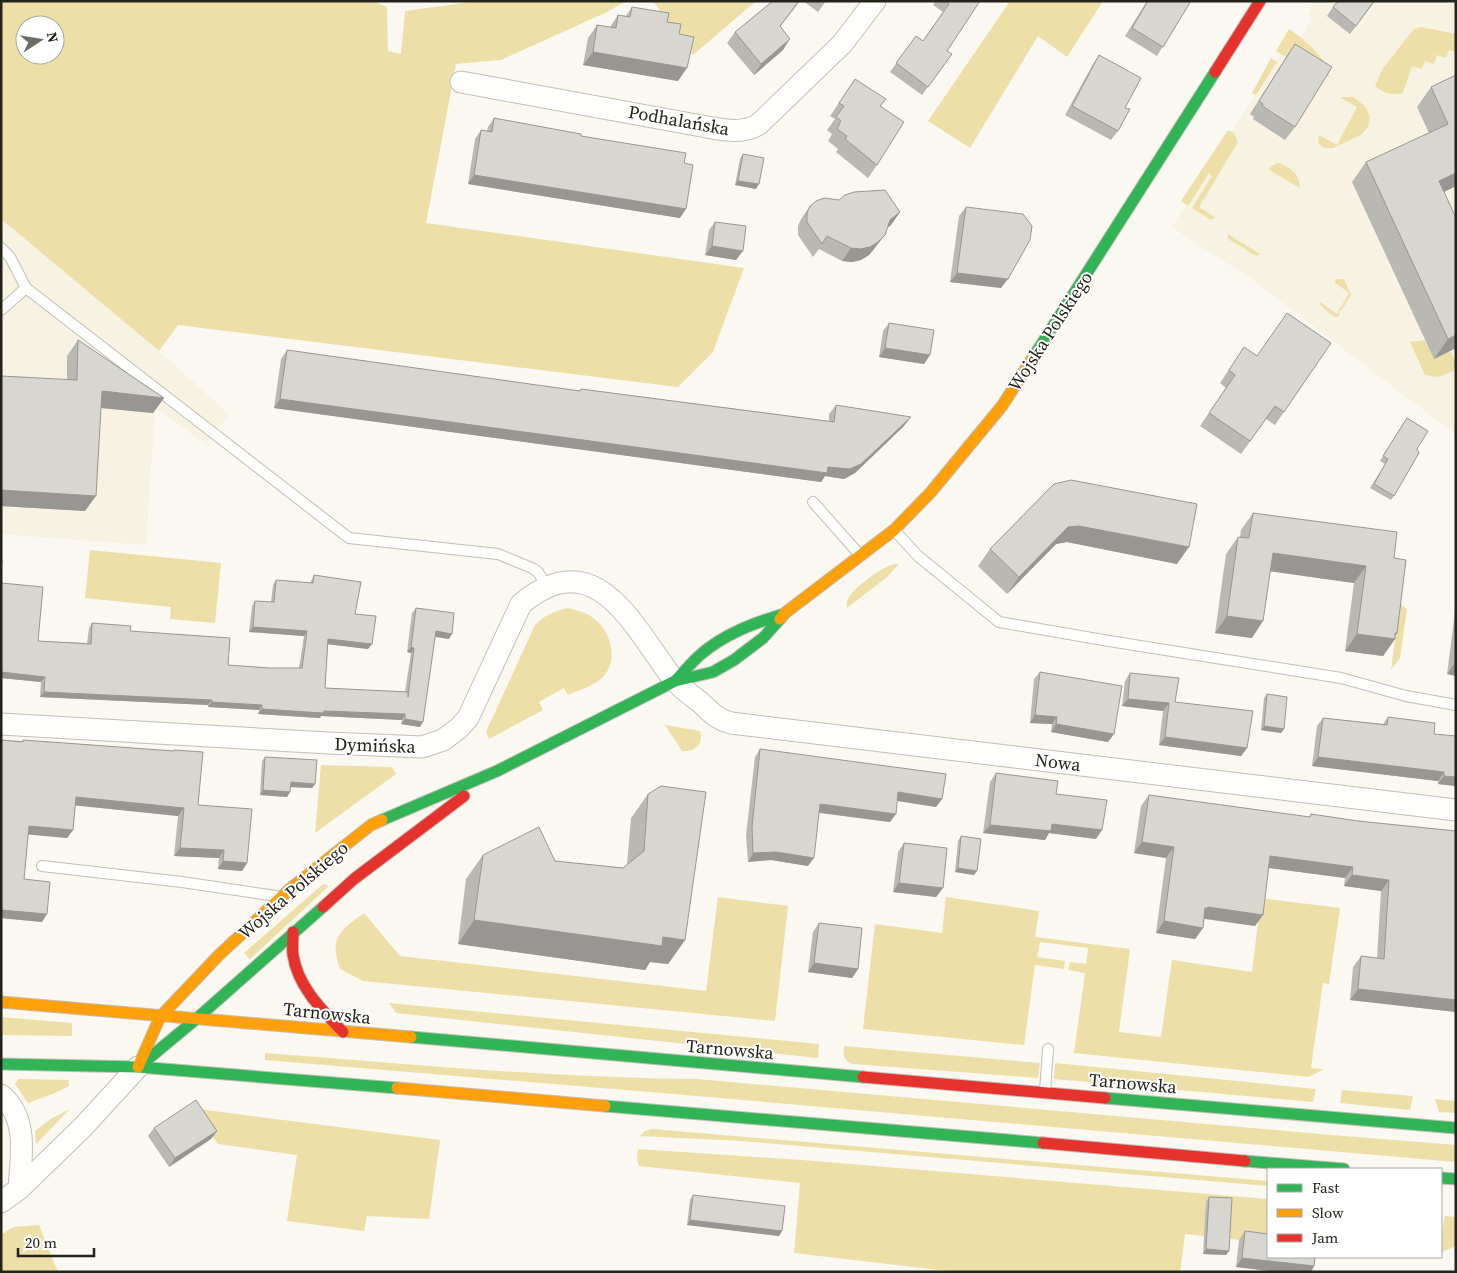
<svg xmlns="http://www.w3.org/2000/svg" width="1457" height="1273" font-family="'Source Serif 4',serif">
<style>
.built{fill:#f7f2e1}
.green{fill:#eedfa8;fill-rule:evenodd}
.lines{fill:none;stroke-linecap:round;stroke-linejoin:round}
.lane-casing{stroke:#c1bfb8;stroke-width:12}
.street-casing{stroke:#c1bfb8;stroke-width:23}
.fast-casing{stroke:#c1bfb8;stroke-width:13}
.slow-casing{stroke:#c1bfb8;stroke-width:13}
.jam-casing{stroke:#c1bfb8;stroke-width:13}
.lane{stroke:#fefefd;stroke-width:10}
.street{stroke:#fefefd;stroke-width:21}
.fast{stroke:#30b455;stroke-width:11}
.slow{stroke:#ff9f0a;stroke-width:11}
.jam{stroke:#e5322d;stroke-width:11}
.wall{fill:#bab8b3}
.shaded-wall{fill:#979692}
.building{fill:#d8d6d0;stroke:#979692}
.labels{text-anchor:middle;dominant-baseline:central;stroke-width:4;stroke-linejoin:round;paint-order:stroke}
.street-label{font-size:18px;fill:#23221b;stroke:#fff}
</style>
<rect width="100%" height="100%" fill="#faf8f0"/>
<path class="built" d="M1315 1H1456V435L1254 281 1172 227 1291 38 1300 39 1311 21 1308 14Z
M1 219 159 351 229 414 206 444 155 409 146 545 1 534Z"/>
<path class="green" d="M1 1H373L387 7 388 51 401 54 405 11 478 1H626L607 12 501 60 454 64 456 65 426 223 744 268 713 352 678 387 178 325 159 351 1 219ZM25 25H55V55H25Z
M653 1H756L693 55Z
M1010 1H1103L1067 57 1038 36 970 148 928 121Z
M1421 27 1456 34V52L1449 50 1446 58 1437 55 1434 64 1425 61 1422 69 1412 66 1403 93C1392 96 1383 93 1375 86L1383 68 1414 29Z
M1289 29C1301 36 1331 62 1329 77 1312 65 1292 62 1276 51Z
M1271 58 1277 62 1256 95 1252 93Z
M1342 97H1353L1365 106 1370 117 1368 127 1361 135 1333 148H1324L1318 143 1319 135 1337 145 1357 107 1341 98Z
M1228 130 1234 133 1238 142 1199 207 1215 217 1211 220 1192 208 1212 176 1209 173 1188 206 1181 201Z
M1279 163C1291 167 1300 176 1300 188L1268 169 1275 164Z
M1228 234 1260 254 1257 256 1253 254 1228 239Z
M1337 279H1344L1351 295 1343 308 1339 312 1340 313 1338 317H1334L1320 305V302L1337 314 1349 293 1334 282Z
M1425 340 1434 358 1450 351 1456 363V370L1438 377 1425 375 1410 342Z
M90 550 221 563 215 623 170 619 171 607 85 598Z
M894 564H899L887 577 847 608C846 603 848 597 852 593 861 583 881 568 894 564Z
M1400 604 1407 609 1400 658 1391 670Z
M568 608C574 610 581 611 587 614 609 625 621 658 603 677 595 685 579 690 568 695L564 688 539 702 543 710 489 739 486 732 535 625C544 615 555 611 568 608Z
M665 725 700 731C704 744 695 752 682 751Z
M321 765 392 767 396 774 315 833Z
M326 884 328 887 250 959 244 953 322 885Z
M718 897 788 906 775 1021 363 981 340 969C329 938 340 930 364 913L400 956 706 991Z
M946 897 1039 911 1035 937 1130 949 1119 1032 1161 1037 1172 960 1252 972 1261 898 1340 908 1329 984 1323 983 1311 1068 1324 1069 1309 1077 1074 1053 1085 973 1068 970 1070 962 1086 964 1088 948 1040 942 1037 957 1065 961 1064 969 1035 965 1024 1045 863 1029 875 924 942 933Z
M389 1003 819 1044 818 1058 396 1013Z
M1 1017 72 1023V1036L1 1035Z
M844 1046 1040 1063 1038 1078 852 1064C843 1059 843 1056 844 1046Z
M265 1053C409 1064 553 1078 697 1079L1320 1134 1456 1145V1162L685 1095 265 1060Z
M1055 1063 1316 1089 1313 1102 1054 1079Z
M18 1079 69 1080V1086L53 1094 28 1103 15 1084Z
M1342 1090 1413 1096 1410 1110 1340 1103Z
M1435 1099 1456 1101V1113L1439 1112Z
M190 1108 440 1140 429 1219 367 1216 364 1231 287 1221 297 1155 218 1144Z
M70 1109 36 1144 35 1131 52 1118Z
M652 1129 1268 1181V1186L742 1141 640 1136 645 1131Z
M638 1149 802 1160 1268 1199V1243L1185 1234 1180 1272H956L794 1253 800 1183 639 1166 637 1159Z
M1445 1216 1456 1217V1246L1441 1252V1236Z
M39 1225 58 1272H1V1235L13 1227Z"/>
<g class="lines">
<defs>
<path id="lane" d="M1 248 10 257 26 288
M1 310 26 288 349 538 498 554 532 568 538 572 547 587
M813 502 859 554
M894 530 918 556 999 622 1109 641 1341 678 1406 696 1456 705
M42 866 182 882 276 896
M1045 1091 1048 1049"/>
<path id="street" d="M461 82 707 127C724 130 744 134 759 124L842 44 875 1
M1 724 328 743 422 747 443 740 459 728 468 718 521 604C597 541 633 627 674 680 681 688 691 695 700 702 711 712 716 719 731 723L1456 810
M1 1095C29 1119 21 1156 19 1189
M1 1202 19 1189 83 1127 138 1067"/>
<path id="fast" d="M1034 356 1215 72
M675 681C683 673 691 663 700 655 724 634 754 623 784 614
M382 820 497 771 675 681 713 672 734 660 763 638 780 619
M411 1037 863 1077
M1 1064 138 1067 397 1088
M142 1064 195 1020 323 907
M1105 1098 1456 1128
M605 1106 1043 1143
M1245 1161 1344 1169
M1441 1178 1456 1179"/>
<path id="slow" d="M780 619 785 613 894 530 931 492 1002 406 1034 356
M1 1002 411 1037
M138 1067 160 1017 219 955 291 888 371 825 382 820
M397 1088 605 1106"/>
<path id="jam" d="M1215 72 1260 1
M323 907 354 879 464 796
M293 932C293 940 292 948 293 955 298 987 322 1010 343 1032
M863 1077 1105 1098
M1043 1143 1245 1161"/>
</defs>
<use href="#lane" class="lane-casing"/>
<use href="#street" class="street-casing"/>
<use href="#fast" class="fast-casing"/>
<use href="#slow" class="slow-casing"/>
<use href="#jam" class="jam-casing"/>
<use href="#lane" class="lane"/>
<use href="#street" class="street"/>
<use href="#fast" class="fast"/>
<use href="#slow" class="slow"/>
<use href="#jam" class="jam"/>
</g>
<path class="wall" d="M773 1H800L780 27 783 50 754 75 727 43 735 32Z
M803 1H826L818 12Z
M936 1H980L947 51 952 54 922 95 890 72 916 36 923 41 943 12 933 5Z
M1147 1H1191L1157 56 1125 36Z
M1375 1 1350 34 1327 16 1333 7Z
M632 7 667 22 679 34 678 81 583 65 588 38 597 25 610 27 618 15 625 17Z
M1295 44V127L1285 140 1253 119 1254 117 1250 114 1286 57Z
M1099 55 1125 108 1118 131 1111 140 1065 115 1093 64Z
M1456 75V186L1444 192 1456 348 1434 359 1352 182 1366 162 1429 133 1417 107 1431 87Z
M855 79 880 106 877 165 868 178 836 152 838 149 828 141 832 134 827 130 835 119 830 116Z
M494 118 581 136 684 163 680 218 468 184 475 139 481 130 487 131 488 127Z
M743 154 756 189 735 185 740 159Z
M810 206 900 212 891 225 887 228 875 248 869 255 861 260 852 262 842 261 819 249 813 257 798 235V226L801 219Z
M966 207 1001 288 950 282 959 216Z
M715 222 736 260 705 255 709 230Z
M889 323 930 355 924 364 879 357 883 331Z
M78 340 164 398 153 413 101 408 85 511 1 506V376L67 380V356Z
M1331 343 1275 425 1266 419 1241 454 1200 426 1226 388 1220 383 1244 347 1257 356Z
M287 350 579 391 581 389 829 421V414L836 405 904 426 855 473 844 479 825 476 821 482 274 408 281 359Z
M1404 422 1394 496 1391 500 1370 488 1385 464 1380 461Z
M1054 484 1177 564 1067 542 1056 544 1007 594 978 566 990 549Z
M1253 513 1394 558 1397 633 1395 635V639L1383 656 1345 651 1354 583 1270 571 1252 638 1215 633 1226 554 1238 537H1240L1241 530Z
M314 575 355 614 368 649 328 644 325 688 405 692 411 653 407 652 412 613 416 608 449 639 435 637 420 727 401 724 402 720 321 716 320 718 258 714 259 710 208 707V705L40 697 41 682 1 678V583L38 641 87 643 89 628 92 623 130 631 228 665 269 668H299L304 636 249 632 252 606 255 601 271 602 273 585 276 580 310 583Z
M1456 604V676L1447 674Z
M1040 672 1108 742 1051 732 1052 724 1030 723 1034 679Z
M1130 673 1175 702 1247 748 1241 756 1159 745 1163 711 1122 706 1125 681Z
M1267 694 1284 729 1281 733 1261 730 1264 698Z
M1388 717 1434 734 1456 786 1438 784V781L1312 766 1317 726 1323 718 1383 724Z
M1 740 22 741 23 740 173 751 174 750 198 805 247 863 242 871 218 869 219 858 174 856 178 816 75 805 73 830 67 838 28 834 24 879 42 922 1 918Z
M760 749 942 799 936 807 897 801 890 822 819 813 808 866 771 860 748 862 746 835 755 757Z
M265 757 315 784 312 788 291 787 287 797 260 795 262 761Z
M996 773 1056 794 1096 839 1049 833 1045 840 983 833 990 782Z
M648 794 685 940 668 964 650 962 645 970 458 944 466 879 483 855 555 861 623 868 627 865 631 818Z
M1149 795 1309 817 1311 814 1358 821 1456 831V1012L1350 1000 1353 967 1361 956 1377 958 1381 891 1344 886 1345 878 1269 868 1255 926 1204 919 1203 928 1195 939 1156 933 1166 858 1134 853 1141 806Z
M961 836 974 875 955 872 958 841Z
M904 843 943 888 936 897 893 892 898 852Z
M819 923 858 969 852 978 808 972 813 932Z
M154 1128 217 1131 211 1139 169 1167 148 1136Z
M693 1195 782 1231 779 1236 687 1225 690 1200Z
M1209 1197 1229 1251 1226 1255 1203 1254 1206 1202Z
M1245 1231 1314 1266 1311 1272H1278L1236 1267 1239 1240Z"/>
<path class="shaded-wall" d="M790 39 783 50 754 75 761 64Z
M593 52 687 68 678 81 583 65Z
M1456 173V186L1425 201 1439 181Z
M474 175 686 209 680 218 468 184Z
M738 181 759 184 756 189 735 185Z
M900 212 891 225 881 233 890 220Z
M885 235 869 255 861 260 852 262 842 261 851 248Z
M712 246 743 251 736 260 705 255Z
M957 273 1008 279 1001 288 950 282Z
M1456 335V348L1434 359 1448 339Z
M885 348 930 355 924 364 879 357Z
M102 391 164 398 153 413 91 407Z
M280 399 828 467 911 417 904 426 855 473 844 479 825 476 821 482 274 408Z
M1 490 96 496 85 511 1 506Z
M1079 526 1189 547 1177 564 1067 542 1056 544 1007 594 1019 577 1068 527Z
M1273 553 1366 566 1354 583 1261 570Z
M1227 616 1263 621 1252 638 1215 633Z
M253 627 307 631 304 636 249 632Z
M436 631 452 634 449 639 432 636Z
M1397 633 1393 639H1395L1383 656 1345 651 1357 634Z
M328 639 372 644 368 649 325 644Z
M411 647 414 648 411 653 407 652Z
M1456 661V676L1447 674Z
M1 672 45 677 41 682 1 678Z
M44 692 212 700 208 705 40 697Z
M1128 699 1169 703 1163 711 1122 706Z
M212 702 262 705 259 710 208 707Z
M262 709 405 714 402 720 321 716 320 718 258 714Z
M1035 715 1057 717 1052 724 1030 723Z
M405 719 423 722 420 727 401 724Z
M1056 724 1114 734 1108 742 1051 732Z
M1264 726 1284 729 1281 733 1261 730Z
M1165 737 1247 748 1241 756 1159 745Z
M1318 757 1444 772 1438 781 1312 766Z
M1444 776 1456 777V786L1438 784Z
M291 782 315 784 312 788 288 787Z
M263 790 290 792 287 797 260 795Z
M898 792 942 799 936 807 892 800Z
M76 797 184 808 178 816 71 805Z
M820 804 896 814 890 822 815 812Z
M1052 824 1102 830 1096 839 1049 833 1045 840 983 833 990 825Z
M29 826 73 830 67 838 23 834Z
M1142 842 1174 847 1166 858 1134 853Z
M180 848 224 850 219 858 174 856Z
M776 852 814 858 808 866 771 860 748 862 753 853Z
M1270 856 1353 867 1345 878 1262 867Z
M223 861 247 863 242 871 218 869Z
M958 868 977 871 974 875 955 872Z
M1352 875 1389 880 1381 891 1344 886Z
M899 883 943 888 936 897 893 892Z
M1208 907 1263 915 1255 926 1201 918 1205 908Z
M1 910 47 914 42 922 1 918Z
M474 920 663 937 685 940 668 964 650 962 645 970 458 944Z
M1164 921 1203 928 1195 939 1156 933Z
M814 963 858 969 852 978 808 972Z
M1358 989 1456 1000V1012L1350 1000Z
M217 1131 211 1139 169 1167 175 1158Z
M690 1220 782 1231 779 1236 687 1225Z
M1206 1249 1229 1251 1226 1255 1203 1254Z
M1242 1258 1314 1266 1311 1272H1278L1236 1267Z"/>
<path class="building" d="M773 1H799L780 26 790 39 761 64 735 32Z
M946 1H980L947 51 952 54 928 87 896 63 916 36 923 41 949 4Z
M1148 1H1191L1163 47 1132 28Z
M1338 1H1374L1356 26 1333 7Z
M632 7 669 13 667 22 681 24 679 34 694 37 687 68 593 52 597 25 616 28 618 15 630 17Z
M1295 44 1332 67 1295 127 1262 106 1263 104 1259 101Z
M1099 55 1141 78 1125 108 1130 109 1118 131 1072 106Z
M1456 75V173L1439 181 1456 218V335L1448 339 1366 162 1448 124 1431 87Z
M855 79 886 99 880 106 904 122 877 165 845 139 847 136 837 129 841 121 836 117 844 106 839 103Z
M494 118 581 134V136L686 153 684 163 693 165 686 209 474 175 481 130 492 132Z
M743 154 764 158 759 184 738 181Z
M885 190 900 212 890 220 885 235 878 242 870 247 861 249 851 248 827 236 822 244 807 222V213L810 206 816 201 824 198 839 200 845 195 854 192Z
M966 207 1023 214 1032 226 1030 240 1008 279 957 273Z
M715 222 746 226 743 251 712 246Z
M1287 313 1331 343 1284 412 1275 406 1250 441 1209 413 1235 375 1229 370 1244 347 1257 356Z
M889 323 934 330 930 355 885 348Z
M78 340 164 398 102 391 96 496 1 490V376L77 380Z
M287 350 580 391 581 389 834 422 836 405 911 417 861 464 850 469 828 467 827 473 280 399Z
M1407 418 1428 431 1417 449 1419 453 1394 496 1374 484 1388 459 1383 456Z
M1071 480 1197 504 1189 547 1079 526 1068 527 1019 577 990 549 1054 484Z
M1253 513 1397 532 1394 558 1406 560 1397 633H1395V639L1357 634 1366 566 1273 553 1263 621 1227 616 1238 537 1249 538Z
M1 559 2 560 1 574Z
M314 575 361 582 355 614 376 616 372 644 328 639 325 688 408 692V697L414 648 411 647 416 608 454 613 452 634 436 631 423 722 405 719V714L324 711 323 713 262 709V705L212 702V700L44 692 45 677 1 672V583L43 587 38 641 91 644 92 623 131 626 130 631 230 638 228 665 269 668H302L307 631 253 627 255 601 274 602 276 580 313 583Z
M1040 672 1122 686 1114 734 1056 724 1057 717 1035 715Z
M1130 673 1179 678 1175 702 1253 711 1247 748 1165 737 1169 703 1128 699Z
M1267 694 1287 697 1284 729 1264 726Z
M1388 717 1435 723 1434 734 1456 736V777L1444 776V772L1318 757 1323 718 1387 725Z
M1 740 23 742V740L174 751V750L203 752 198 805 252 809 247 863 223 861 224 850 180 848 184 808 76 797 73 830 29 826 24 879 50 882 47 914 1 910Z
M760 749 946 774 942 799 898 792 896 814 820 804 814 858 776 852 753 853 752 827Z
M265 757 317 760 315 784 291 782 290 792 263 790Z
M996 773 1058 781 1056 794 1107 800 1102 830 1052 824 1051 831 990 825Z
M661 786 706 792 685 940 663 937 662 946 474 920 483 855 539 827 555 861 623 868 644 851 648 794Z
M1149 795 1310 817 1311 814 1358 821 1456 831V1000L1358 989 1361 956 1384 959 1389 880 1352 875 1353 867 1270 856 1263 915 1208 907V908H1205L1203 928 1164 921 1174 847 1142 842Z
M961 836 981 839 977 871 958 868Z
M904 843 947 848 943 888 899 883Z
M819 923 862 928 858 969 814 963Z
M196 1100 217 1131 175 1158 154 1128Z
M693 1195 785 1206 782 1231 690 1220Z
M1209 1197 1232 1198 1229 1251 1206 1249Z
M1245 1231 1268 1234V1257H1315L1314 1266 1242 1258Z"/>
<g class="labels">
<g class="street-label">
<text transform="translate(679 120) rotate(10)">Podhalańska</text>
<text transform="translate(1050 331) rotate(-57)">Wojska Polskiego</text>
<text transform="translate(375 745) rotate(2)">Dymińska</text>
<text transform="translate(1058 762) rotate(7)">Nowa</text>
<text transform="translate(293 890) rotate(-41)">Wojska Polskiego</text>
<text transform="translate(327 1013) rotate(6)">Tarnowska</text>
<text transform="translate(730 1049) rotate(5)">Tarnowska</text>
<text transform="translate(1133 1083) rotate(5)">Tarnowska</text>
</g>
</g>
<rect width="1457" height="1273" fill="none" stroke="#23221b" stroke-width="5"/>
<rect x="1267" y="1168" width="175" height="90" fill="#ffffff" stroke="#a7a7a4"/>
<rect x="1277" y="1184" width="25" height="8" fill="#30b455" stroke="#a7a7a4"/>
<text x="1312" y="1193" font-size="15" fill="#23221b">Fast</text>
<rect x="1277" y="1209" width="25" height="8" fill="#ff9f0a" stroke="#a7a7a4"/>
<text x="1312" y="1218" font-size="15" fill="#23221b">Slow</text>
<rect x="1277" y="1234" width="25" height="8" fill="#e5322d" stroke="#a7a7a4"/>
<text x="1312" y="1243" font-size="15" fill="#23221b">Jam</text>
<g transform="translate(40 40) rotate(78)"><circle r="24" fill="#ffffff" stroke="#a7a7a4"/>
<path d="M0-4L9 19L0 12L-9 19Z" fill="#6e6d66"/>
<text y="-8" font-size="14" font-weight="bold" text-anchor="middle" fill="#23221b">N</text>
</g>
<path d="M18 1248v8h76v-8" fill="none" stroke="#23221b" stroke-width="2.5"/>
<text x="25" y="1248" font-size="15" fill="#23221b" stroke="#ffffff" stroke-width="4" paint-order="stroke">20 m</text>
</svg>
